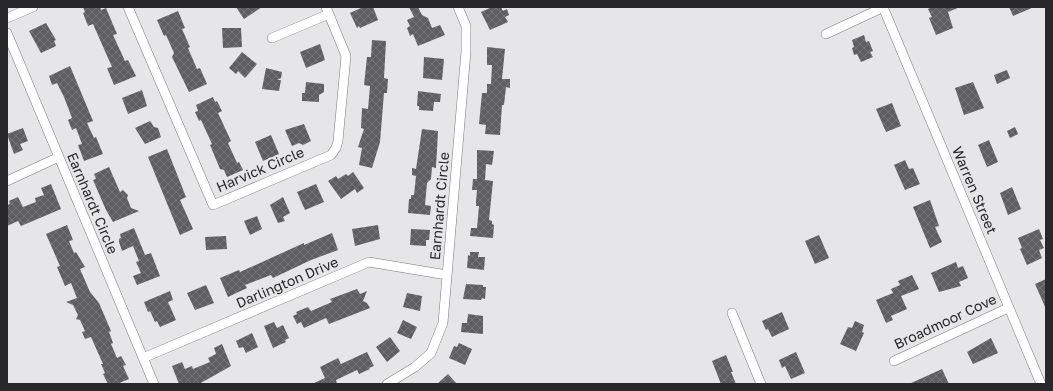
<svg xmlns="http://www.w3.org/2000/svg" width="1053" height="391" font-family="'Golos Text',sans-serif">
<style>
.building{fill:url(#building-cross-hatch)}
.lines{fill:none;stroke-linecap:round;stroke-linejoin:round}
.street-casing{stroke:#7a7a7d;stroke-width:10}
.street{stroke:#fff;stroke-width:9}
.labels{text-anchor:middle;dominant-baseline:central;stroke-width:4;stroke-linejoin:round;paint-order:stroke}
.street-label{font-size:14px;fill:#28282a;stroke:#e6e6e9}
</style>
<defs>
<pattern id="building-cross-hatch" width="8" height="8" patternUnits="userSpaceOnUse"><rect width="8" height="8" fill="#5e5e61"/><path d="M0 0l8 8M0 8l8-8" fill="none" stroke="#767678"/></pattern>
</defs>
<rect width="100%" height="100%" fill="#e6e6e9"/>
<path class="building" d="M83 7H100L101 10 106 8 117 34 113 35 125 61 128 60 136 76 114 85 107 68 112 67 93 24 88 26 83 13 85 12Z
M236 7H262L244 19Z
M363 7H373L378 20 360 28 359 26 357 28 350 13Z
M409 7H418L422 15 428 18 432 28 440 25 445 35 418 46 413 34 410 36 407 28 410 26 407 20 414 17Z
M492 7H501L503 11 507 9 509 15 505 17 508 22 490 30 481 12Z
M932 7H960L948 12 953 28 936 35 929 18 932 17 928 9Z
M1009 7H1034L1013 16Z
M178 11 185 28 182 29 190 47 188 48 197 69 200 68 207 84 189 92 172 57 174 53 166 35 164 36 157 20Z
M46 23 56 40 54 41 56 46 41 53 29 31Z
M222 28H241L242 47 223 48Z
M864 35 866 42 869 41 873 51 870 52 873 57 861 62 857 54 854 55 852 48 854 47 852 40Z
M372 40 386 41 384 78 388 79 387 93H384L380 142 372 168 359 165 362 148 358 147 364 129 361 128 362 108 368 109 370 86 364 85 367 57H371Z
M320 44 325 60 306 68 300 52Z
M487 47 505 49 502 79H510V88L506 87 504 105H502L500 135 485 134 486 125 479 124 482 93H487V84H491L492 65H487Z
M242 52 257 64 245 78 238 71 236 74 229 68Z
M424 57 444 59 442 80 423 78Z
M70 66 93 121 87 123 94 138 96 137 103 154 84 161 78 145 82 144 76 128 72 130 68 120 72 118 64 97 57 83 52 85 49 76Z
M266 68 282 72 281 78 277 80H281L279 91 262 89Z
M1007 70 1010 78 997 84 994 75Z
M306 82 324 84V92L319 95V102L302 101V93H305Z
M973 82 984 108 964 115 955 88Z
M142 90 147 106 128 114 122 98Z
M418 91 441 94 440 102H434L433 111 419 110V106H417Z
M213 97 215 102 217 101 222 111 218 113 231 141 228 143 237 163 239 162 243 170 227 177 224 170 220 169 210 145 212 144 201 120 199 121 195 112 198 111 196 105Z
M892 103 901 126 886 132 876 109Z
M150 121 154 127 158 128 161 137 145 144 135 128Z
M304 124 311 141 303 145 299 143 292 146 285 130Z
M1015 127 1018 134 1010 138 1007 131Z
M23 128 28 141 20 144 23 150 14 154 7 134Z
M422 129 438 131 436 168 432 167 431 179 427 183 425 205 431 206 430 215 408 213 409 199H411V195H414L416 176 412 175V168L416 169Z
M271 135 279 154 263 161 255 142Z
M989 140 998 162 987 167 978 145Z
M167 149 186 197 180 200 193 229 180 235 148 157Z
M477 150 494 151 492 165 486 164 485 180 493 181 489 220 492 221V224L494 225 493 238 470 236 471 228H477L479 206H476V201L477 190H472L473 179H477Z
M905 160 909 169 913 168 920 184 905 190 894 165Z
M109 167 120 192 123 190 128 195 127 198 131 208 139 211 113 222 106 210 93 180 96 179 94 174Z
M353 172 364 188 357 193 355 189 341 199 328 181 336 176 338 179 346 174 348 176Z
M51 184 61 209 21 226 18 221 7 226V205L10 204 9 201 18 197 23 207 36 202 35 198 44 195 41 188Z
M316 184 324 202 305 210 297 192Z
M1012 187 1021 209 1008 215 1000 193Z
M283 197 290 213 283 217 285 221 278 223 270 205Z
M930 200 939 226 935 227 942 242 930 248 913 207Z
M257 216 262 229 250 235 244 221Z
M67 225 73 240 69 241 74 253 76 252 85 267 80 269 90 292 99 303 111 331 109 332 113 343 111 344 117 358 121 356 126 365 123 366 129 379 117 384H108L103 374 105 373 101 364H103L91 337 85 339 82 332 85 331 80 320 76 319 78 315 73 305 66 302 77 298 71 283 65 286 57 267 60 266 46 234Z
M378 225 380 239 355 246 352 229Z
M134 228 145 255 151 253 160 276 137 285 133 276 141 273 136 262 139 261 133 246 122 251 119 242V239L121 238 120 234Z
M411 229 430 230 429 240H426V246L410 245Z
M1039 229 1043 239 1040 240 1044 248 1039 250 1042 258 1027 265 1020 249 1022 248 1018 238Z
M332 233 338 250 311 260 273 278 271 275 245 285 247 288 228 297 220 278 239 270 240 272 304 243V245Z
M819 235 829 258 815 264 805 241Z
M226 236 227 249 206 250 205 237Z
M470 252H479L478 257H485L484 270 467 268 468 255 470 256Z
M956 262 958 268 963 266 968 278 959 282 961 286 939 292 931 273Z
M912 275 919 289 901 296 907 309 891 316 893 320 886 323 876 300 893 293 891 289 900 285 898 281Z
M1046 279V309L1035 284Z
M466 284 483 285V287H486L485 299 482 298 481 300 463 299Z
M206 285 214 303 195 310 187 293Z
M357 289 360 294 367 291 363 301 367 303 370 308 329 324 326 318 304 328 301 322 297 324 293 316 297 314 296 312 308 307 311 311 332 302 330 299Z
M170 291 173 300 168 302 176 320 160 327 157 321 155 322 150 311 148 312 144 302Z
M407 293 422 296 420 311 403 307Z
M782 312 789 329 772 337 768 329 766 330 762 321Z
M468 314 483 316V334L461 332 462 323H467Z
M403 320 417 327 411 339 397 333Z
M855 321 864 325 862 332 864 333 856 351 840 344 848 327 852 328Z
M274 322 277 328 283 325 289 338 285 340 286 342 273 348 264 326Z
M252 333 258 347 246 353 243 347 239 348 236 341Z
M390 337 400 351 387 362 376 347Z
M991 338 998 353 973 364 967 352Z
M459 343 472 349 465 365 449 358 454 346 457 347Z
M222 344 231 366 199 384H179L172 366 182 362 185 369 192 366 193 369 210 362 208 358 216 354 214 348Z
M367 352 374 366 369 368 370 369 359 374 357 370 336 380 337 384H312L325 378 320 367 338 358 341 364Z
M796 352 805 373 791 379 785 366 782 368 779 360Z
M726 355 733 372H731L736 384H721L712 361Z
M942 369 949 384H909Z
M448 374 457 384H437Z"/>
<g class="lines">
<defs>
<path id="street" d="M128 7 213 205 331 155 336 148 338 141 346 56 326 7
M883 7 1041 384
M7 18 33 7
M7 33 154 384
M826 34 884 7
M272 38 329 14
M7 181 59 157
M732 313 761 384
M143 358 369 262 447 275
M894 361 1008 308
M387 384 415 367 431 353 443 323 466 51V26L458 7"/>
</defs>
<use href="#street" class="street-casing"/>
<use href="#street" class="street"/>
</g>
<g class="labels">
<g class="street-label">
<text transform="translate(260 169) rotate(-23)">Harvick Circle</text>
<text transform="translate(975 190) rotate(67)">Warren Street</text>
<text transform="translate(93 203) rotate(67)">Earnhardt Circle</text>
<text transform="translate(439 206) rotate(-85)">Earnhardt Circle</text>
<text transform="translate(287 282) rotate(-23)">Darlington Drive</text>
<text transform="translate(945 321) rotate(-25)">Broadmoor Cove</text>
</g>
</g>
<rect width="1053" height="391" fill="none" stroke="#28282a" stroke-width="16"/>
</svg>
